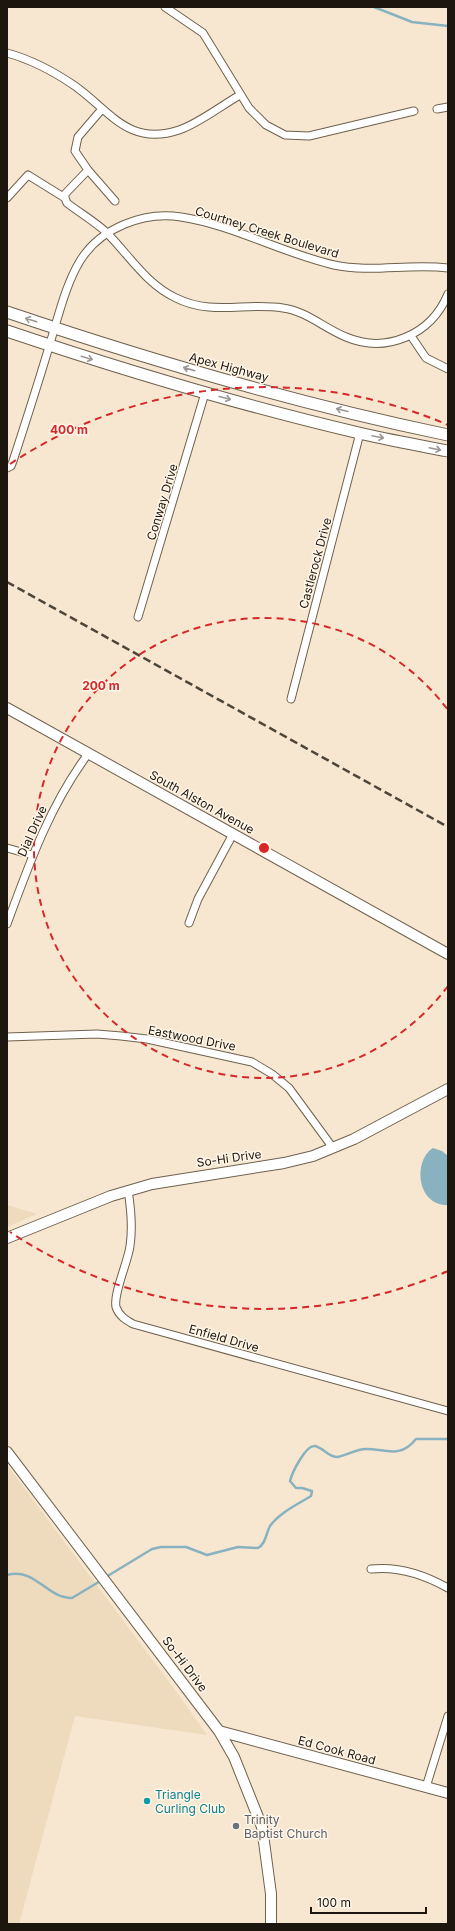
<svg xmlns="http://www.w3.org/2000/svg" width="455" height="1931" font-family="Inter,sans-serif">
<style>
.built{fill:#eedbbd}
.water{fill:#89b2c1}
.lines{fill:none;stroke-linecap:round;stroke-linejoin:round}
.stream{stroke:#89b2c1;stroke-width:2.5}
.street-casing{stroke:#6e614d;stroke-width:9}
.secondary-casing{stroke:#6e614d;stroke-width:12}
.primary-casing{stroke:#6e614d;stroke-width:13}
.street{stroke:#fff;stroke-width:7}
.secondary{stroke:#fff;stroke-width:10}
.primary{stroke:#fff;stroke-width:11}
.rail{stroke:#4d4539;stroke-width:2.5;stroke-dasharray:8 4;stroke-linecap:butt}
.oneway{stroke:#999693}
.ring{fill:none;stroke:#d62828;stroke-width:2;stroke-dasharray:7 5}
.culture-dot{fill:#0f9aa8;stroke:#fff6e8;stroke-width:1.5}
.worship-dot{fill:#6b7280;stroke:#fff6e8;stroke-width:1.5}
.labels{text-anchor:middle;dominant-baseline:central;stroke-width:3;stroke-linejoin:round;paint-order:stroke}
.street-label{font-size:12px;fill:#1c160e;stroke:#fff6e8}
.culture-label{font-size:12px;fill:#0d838f;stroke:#fff6e8;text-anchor:start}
.worship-label{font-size:12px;fill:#5b616d;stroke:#fff6e8;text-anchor:start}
.centre{fill:#d62828;stroke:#fff6e8;stroke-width:2}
.ring-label{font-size:12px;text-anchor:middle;font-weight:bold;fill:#d62828;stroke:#fff6e8;stroke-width:3;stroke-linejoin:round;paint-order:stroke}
</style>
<rect width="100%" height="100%" fill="#f7e7d0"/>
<path class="built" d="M7 1205 37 1214 7 1227Z
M7 1465 170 1683 207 1735 75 1716 19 1924H7Z"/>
<path class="water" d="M433 1148 442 1151 448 1156V1205C416 1206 413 1160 433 1148Z"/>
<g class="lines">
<path class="stream" d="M374 7 412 22 448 26
M7 1575C35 1567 46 1598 72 1598L102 1580
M106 1577 152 1549 161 1547H186L207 1555 238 1547 258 1548C266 1544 266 1533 270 1526 279 1513 298 1504 311 1496L312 1491 302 1488H296L290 1481C292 1473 306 1444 315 1446 324 1448 328 1457 338 1457 347 1455 357 1449 366 1449 386 1449 400 1459 416 1439H448"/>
<defs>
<path id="street" d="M165 7 203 33 249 108 266 125 285 135 309 136 414 111
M7 53C33 60 53 71 75 86 110 111 129 147 179 130 198 124 222 105 240 95
M102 109 78 137 75 151 88 170 115 201
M437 109 448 107
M88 170 65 194V198L67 203C80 213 94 221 106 232 129 255 146 284 176 298 212 316 245 302 283 308 306 311 324 328 346 337 386 354 431 335 448 294
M7 198 28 175 65 198
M411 336 426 358 448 369
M7 468 11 466 13 461C26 421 39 381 51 340 59 314 66 284 80 261 100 228 144 211 181 217 233 225 282 253 334 265 371 273 410 263 448 268
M138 617 205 393
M291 699 360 433
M7 848 32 855
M189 923 198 899 233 834
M7 924C29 864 50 805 88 754
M7 1037 97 1034 121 1036 147 1039 252 1062 272 1074 289 1088 333 1148
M128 1190C131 1209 133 1227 130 1246 128 1262 113 1294 116 1307 119 1316 126 1320 133 1324L448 1411
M371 1569C398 1566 425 1575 448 1588
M426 1787 448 1716"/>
<path id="secondary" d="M7 708 448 954
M7 1238 111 1196 152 1184 284 1163 313 1156 354 1139 448 1089
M7 1452 219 1731 234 1757 262 1827 271 1894V1924
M219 1731 448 1793"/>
<path id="primary" d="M7 312C152 361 299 404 448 435
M7 331C123 370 240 405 359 433 388 440 418 445 448 451"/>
</defs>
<use href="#street" class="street-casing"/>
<use href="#secondary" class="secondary-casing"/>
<use href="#primary" class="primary-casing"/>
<use href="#street" class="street"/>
<use href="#secondary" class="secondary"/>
<use href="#primary" class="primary"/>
<path class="rail" d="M7 582 448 827"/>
</g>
<defs><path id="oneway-shaft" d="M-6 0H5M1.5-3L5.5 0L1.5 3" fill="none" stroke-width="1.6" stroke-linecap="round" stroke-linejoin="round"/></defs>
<g class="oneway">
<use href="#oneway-shaft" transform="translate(31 320) rotate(-162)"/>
<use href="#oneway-shaft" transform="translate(87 358) rotate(17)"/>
<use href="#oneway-shaft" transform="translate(189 369) rotate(-164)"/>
<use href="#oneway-shaft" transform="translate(225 398) rotate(15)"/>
<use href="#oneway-shaft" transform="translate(342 410) rotate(-166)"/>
<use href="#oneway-shaft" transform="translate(378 437) rotate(12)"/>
<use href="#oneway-shaft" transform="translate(435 449) rotate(12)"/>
</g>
<g class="ring">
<path d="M448 986A230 230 0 1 1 448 710"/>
<path d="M448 1271A461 461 0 0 1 10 1232M10 464A461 461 0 0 1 448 425"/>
</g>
<circle class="culture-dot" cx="147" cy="1801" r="4"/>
<circle class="worship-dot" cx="236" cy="1826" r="4"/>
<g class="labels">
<g class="street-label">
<text transform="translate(267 232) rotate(17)">Courtney Creek Boulevard</text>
<text transform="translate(229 367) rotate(15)">Apex Highway</text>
<text transform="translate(162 502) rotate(-73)">Conway Drive</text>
<text transform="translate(315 563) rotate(-75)">Castlerock Drive</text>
<text transform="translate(202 802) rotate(29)">South Alston Avenue</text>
<text transform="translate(32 831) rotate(-66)">Dial Drive</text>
<text transform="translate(192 1038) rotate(11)">Eastwood Drive</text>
<text transform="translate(229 1158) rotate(-8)">So-Hi Drive</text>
<text transform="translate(224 1338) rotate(16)">Enfield Drive</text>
<text transform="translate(185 1664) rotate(53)">So-Hi Drive</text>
<text transform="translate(337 1750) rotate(15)">Ed Cook Road</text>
</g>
<g class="culture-label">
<text x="155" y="1794">Triangle<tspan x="155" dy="14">Curling Club</tspan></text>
</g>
<g class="worship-label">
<text x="244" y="1819">Trinity<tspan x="244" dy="14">Baptist Church</tspan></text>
</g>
</g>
<circle cx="264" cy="848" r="6" class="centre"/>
<g class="ring-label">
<text x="69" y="434">400 m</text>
<text x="101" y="690">200 m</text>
</g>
<rect width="455" height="1931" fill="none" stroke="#1c160e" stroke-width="16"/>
<path d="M311 1907v6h115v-6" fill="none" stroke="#1c160e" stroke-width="2"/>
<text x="317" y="1907" font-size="12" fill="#1c160e" stroke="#fff6e8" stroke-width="3" paint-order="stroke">100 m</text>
</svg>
